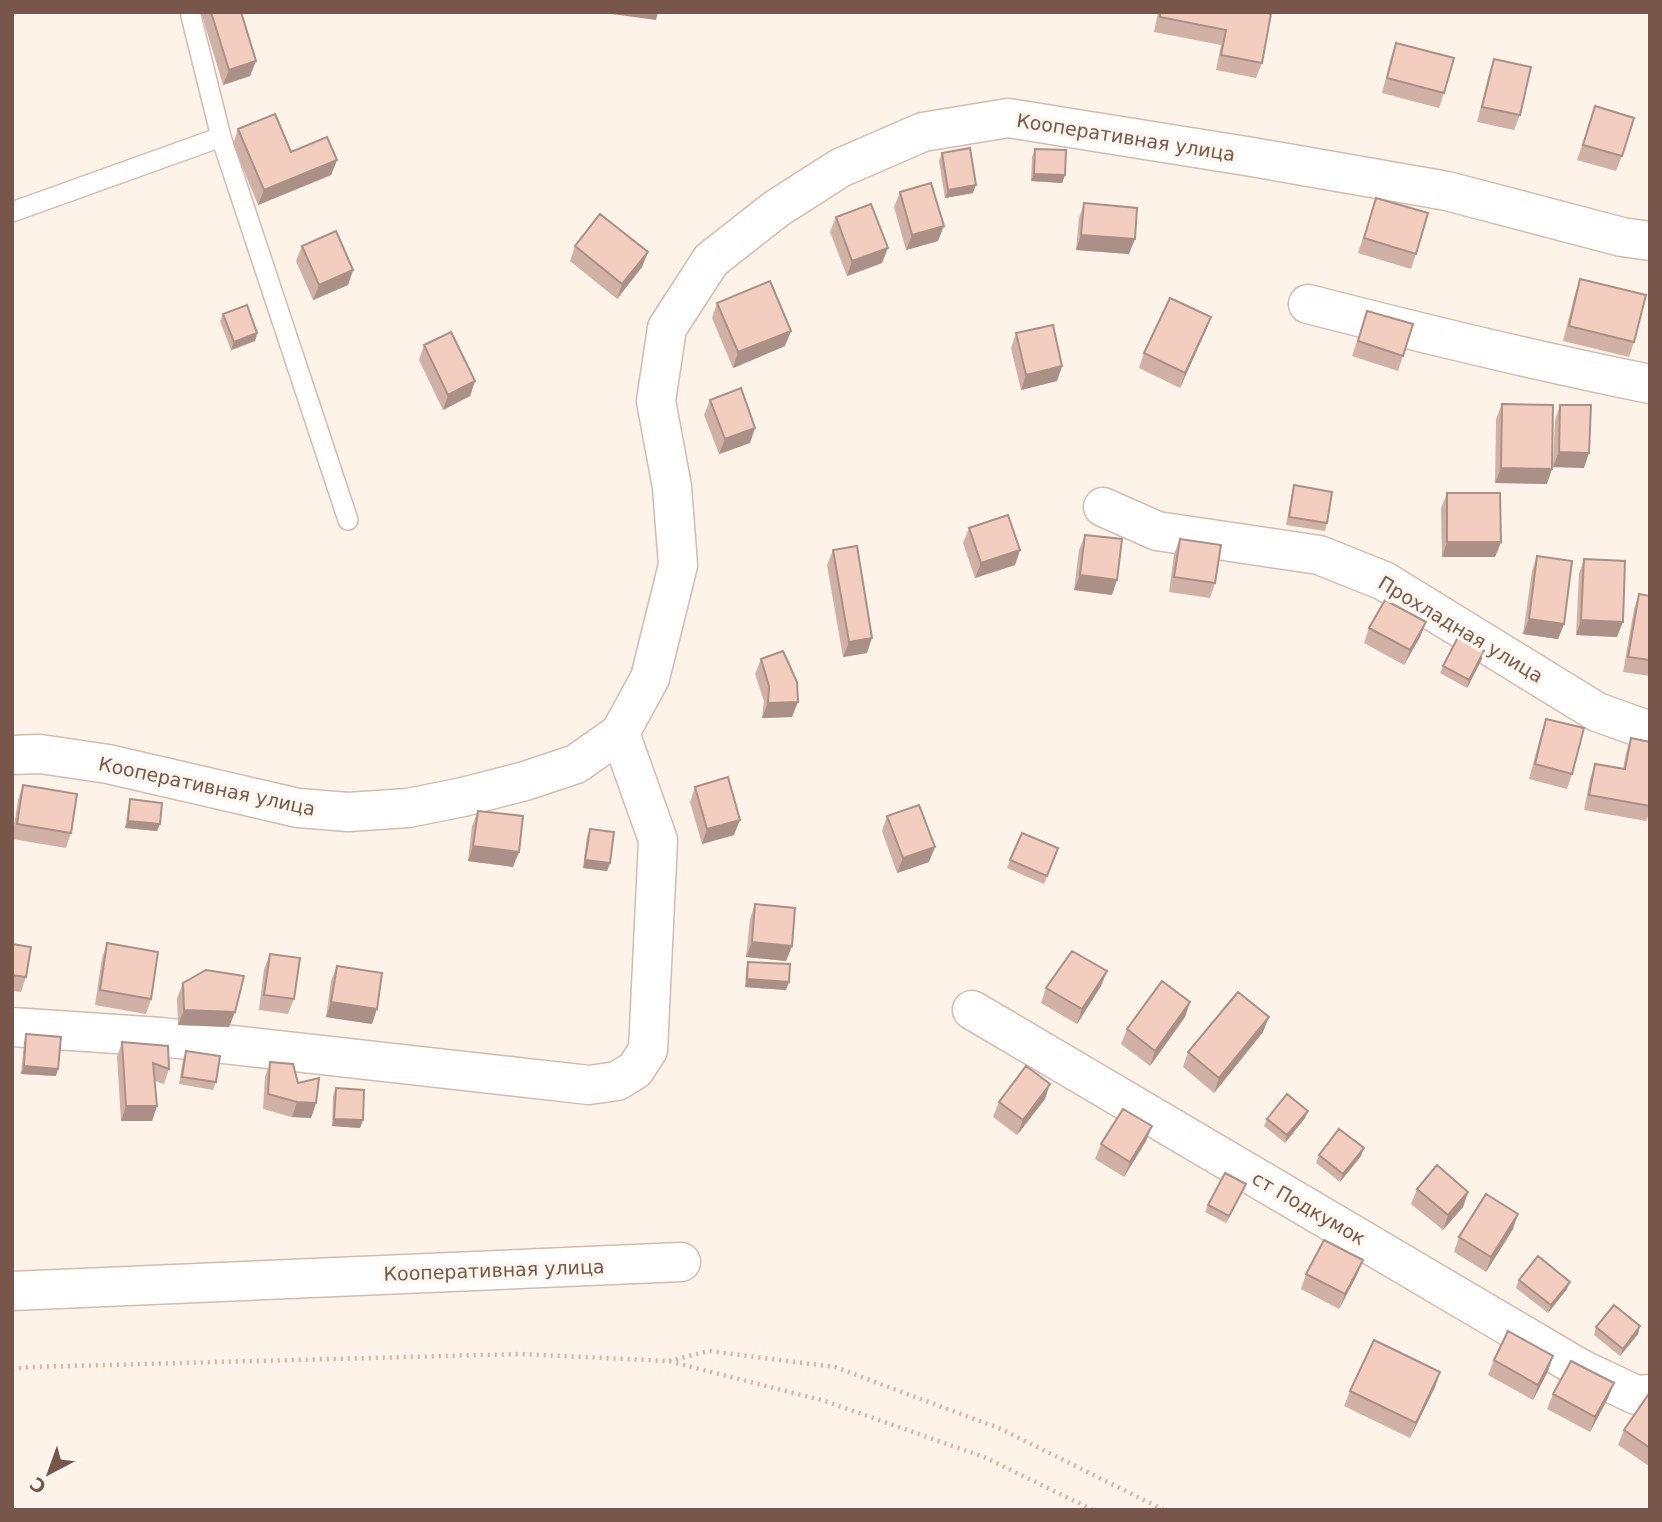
<svg xmlns="http://www.w3.org/2000/svg" width="1662" height="1522" font-family="'DejaVu Sans',sans-serif">
<style>
.lines{fill:none;stroke-linecap:round;stroke-linejoin:round}
.lane-casing{stroke:#d3bbb0;stroke-width:22}
.street-casing{stroke:#d3bbb0;stroke-width:41}
.path{stroke:#d9b1a2;stroke-width:4.5;stroke-dasharray:2 5;stroke-linecap:butt}
.lane{stroke:#fff;stroke-width:19}
.street{stroke:#fff;stroke-width:38}
.wall{fill:#d1b1a5}
.shaded-wall{fill:#aa9086}
.building{fill:#f3cec0;stroke:#aa9086;stroke-width:2}
.labels{text-anchor:middle;dominant-baseline:central;stroke-width:7;stroke-linejoin:round;paint-order:stroke}
.street-label{font-size:19px;fill:#79564b;stroke:#fff7f0}
</style>
<rect width="100%" height="100%" fill="#fdf3e9"/>
<g class="lines">
<defs>
<path id="lane" d="M190 12 221 137 348 520
M12 212 221 137"/>
<path id="street" d="M1308 304C1421 333 1535 361 1650 384
M1103 507 1157 531 1319 555 1384 581 1597 712 1650 731
M12 755 40 754 108 764 298 808 348 812 408 808 463 797 525 781 576 764 620 733 650 678 678 565 672 487 656 401 667 328 711 260 776 209 840 168 923 132 1008 118 1252 157 1447 191 1622 237 1650 241
M972 1010 1581 1369 1636 1395 1650 1394
M12 1027 161 1037 589 1085 617 1081 635 1070 648 1050 658 840 620 733
M12 1291 681 1262"/>
</defs>
<use href="#lane" class="lane-casing"/>
<use href="#street" class="street-casing"/>
<path class="path" d="M669 1361 709 1351 835 1367 1001 1429 1164 1510
M12 1369 30 1367 521 1354 668 1361 825 1401 984 1457 1093 1510"/>
<use href="#lane" class="lane"/>
<use href="#street" class="street"/>
</g>
<path class="wall" d="M201 12H241L256 61 250 76 223 85Z
M1158 12H1263L1262 63 1256 78 1216 70 1221 45 1154 32Z
M1396 43 1444 93 1439 108 1382 93 1391 58Z
M1494 59 1520 115 1514 130 1477 122 1489 74Z
M1595 106 1622 156 1616 171 1577 160Z
M238 129 291 152 337 160 331 175 258 205 233 144Z
M1035 149 1065 175 1062 183 1031 181 1032 157Z
M942 153 973 193 945 198 939 161Z
M900 192 938 241 906 250 894 207Z
M1376 198 1416 254 1411 269 1358 253Z
M1084 203 1129 254 1076 250 1079 218Z
M836 217 882 263 847 276 830 232Z
M302 246 353 270 348 285 313 300 296 261Z
M575 246 642 267 617 299 570 261Z
M1580 279 1634 342 1629 357 1563 341 1575 294Z
M717 303 785 346 733 368 712 318Z
M1367 311 1403 356 1398 371 1352 356Z
M223 314 257 333 255 341 231 350 220 321Z
M1211 317 1205 332 1180 388 1139 368 1144 353Z
M1016 333 1062 366 1057 381 1021 390 1011 348Z
M424 345 475 381 470 396 443 410 419 360Z
M710 400 750 443 719 454 704 415Z
M1502 404 1547 484 1495 483 1496 419Z
M1560 405 1584 468 1553 467 1555 420Z
M1294 485 1327 523 1325 531 1286 525 1292 493Z
M1447 493 1501 542 1495 557H1442L1441 508Z
M969 528 1020 550 1015 565 975 578 963 543Z
M1085 535 1112 595 1074 590 1079 550Z
M1180 539 1215 583 1210 598 1169 592 1174 554Z
M833 550 867 653 843 657 827 565Z
M1537 556 1564 624 1558 639 1523 634 1532 571Z
M1584 559 1617 637 1576 635 1579 574Z
M1639 594 1650 596V676L1623 672 1634 609Z
M1426 622 1420 637 1404 665 1364 643 1369 628Z
M761 659 792 717 762 718 764 701 755 674Z
M1482 659 1467 688 1440 673 1443 666Z
M1546 719 1572 774 1567 789 1529 779 1541 734Z
M1631 738 1650 742V812L1646 821 1584 810 1590 779 1595 764 1623 769 1626 753Z
M23 785 71 833 66 848 12 839 18 800Z
M695 787 734 835 702 844 690 802Z
M130 799 160 824 157 831 125 828 128 807Z
M478 811 513 867 468 861 472 826Z
M887 816 929 862 897 873 882 831Z
M590 829 610 863 607 871 583 868 587 836Z
M1058 848 1044 884 1007 868 1010 860Z
M755 904 792 946 786 961 746 957 750 919Z
M107 943 151 999 146 1014 95 1005 102 958Z
M12 944 26 977 21 992 12 991Z
M270 954 294 999 288 1014 259 1010 264 969Z
M748 962 789 982 786 990 745 987 746 969Z
M337 966 372 1024 326 1017 331 981Z
M183 983 235 1012 229 1027 178 1025 177 998Z
M1101 986 1077 1024 1041 1003 1046 988Z
M1190 1002 1185 1017 1150 1066 1121 1044 1127 1029Z
M1263 1032 1214 1093 1183 1067 1188 1052Z
M26 1034 56 1076 21 1074 24 1042Z
M122 1042 169 1069 164 1084 155 1081 157 1106 152 1121H121L117 1057Z
M186 1051 216 1082 213 1090 179 1084 183 1059Z
M270 1062 298 1083 316 1103 311 1118 292 1117 263 1109 265 1077Z
M336 1088 363 1120 360 1128 332 1126 333 1096Z
M1045 1099 1017 1135 993 1117 999 1102Z
M1305 1118 1285 1143 1264 1126 1267 1119Z
M1152 1126 1146 1141 1124 1177 1095 1159 1101 1144Z
M1319 1155 1361 1156 1340 1182 1316 1163Z
M1417 1189 1468 1192 1463 1207 1443 1230 1411 1204Z
M1243 1191 1226 1223 1205 1212 1208 1205Z
M1513 1229 1486 1272 1454 1252 1459 1237Z
M1306 1274 1357 1275 1339 1309 1301 1289Z
M1519 1280 1567 1289 1548 1313 1516 1288Z
M1596 1327 1638 1334 1620 1356 1594 1335Z
M1553 1356 1548 1371 1533 1400 1488 1375 1494 1360Z
M1440 1372 1435 1387 1410 1438 1344 1406 1350 1391Z
M1614 1383 1608 1398 1590 1432 1547 1409 1553 1394Z
M1650 1397V1464L1649 1466 1618 1445 1624 1430Z"/>
<path class="shaded-wall" d="M597 12H658L656 20Z
M256 61 250 76 223 85 229 70Z
M337 160 331 175 258 205 264 190Z
M1034 174 1065 175 1062 183 1031 181Z
M976 185 973 193 945 198 948 190Z
M944 226 938 241 906 250 912 235Z
M1081 235 1135 239 1129 254 1076 250Z
M888 248 882 263 847 276 852 261Z
M648 252 642 267 617 299 622 284Z
M353 270 348 285 313 300 319 285Z
M1211 317 1205 332 1180 388 1185 373Z
M791 331 785 346 733 368 738 352Z
M257 333 255 341 231 350 234 342Z
M1062 366 1057 381 1021 390 1026 375Z
M475 381 470 396 443 410 448 395Z
M755 428 750 443 719 454 725 439Z
M1559 452 1589 453 1584 468 1553 467Z
M1501 468 1552 469 1547 484 1495 483Z
M1447 542H1501L1495 557H1442Z
M1020 550 1015 565 975 578 981 563Z
M1080 575 1117 580 1112 595 1074 590Z
M1529 619 1564 624 1558 639 1523 634Z
M1581 620 1623 622 1617 637 1576 635Z
M1426 622 1420 637 1404 665 1410 650Z
M872 638 867 653 843 657 849 642Z
M1484 651 1482 659 1467 688 1469 680Z
M798 702 792 717 762 718 768 703Z
M740 820 734 835 702 844 707 829Z
M128 821 160 824 157 831 125 828Z
M473 846 519 852 513 867 468 861Z
M935 847 929 862 897 873 903 858Z
M585 860 610 863 607 871 583 868Z
M752 942 792 946 786 961 746 957Z
M1107 971 1101 986 1077 1024 1082 1009Z
M747 979 789 982 786 990 745 987Z
M331 1002 377 1009 372 1024 326 1017Z
M1190 1002 1185 1017 1150 1066 1155 1051Z
M184 1010 235 1012 229 1027 178 1025Z
M1269 1017 1263 1032 1214 1093 1219 1078Z
M24 1066 58 1069 56 1076 21 1074Z
M1050 1084 1045 1099 1017 1135 1023 1120Z
M297 1102 316 1103 311 1118 292 1117Z
M126 1106H157L152 1121H121Z
M1308 1111 1305 1118 1285 1143 1287 1135Z
M334 1119 363 1120 360 1128 332 1126Z
M1152 1126 1146 1141 1124 1177 1130 1162Z
M1364 1148 1361 1156 1340 1182 1343 1174Z
M1246 1184 1243 1191 1226 1223 1229 1216Z
M1468 1192 1463 1207 1443 1230 1448 1215Z
M1518 1214 1513 1229 1486 1272 1491 1257Z
M1363 1260 1357 1275 1339 1309 1345 1294Z
M1570 1282 1567 1289 1548 1313 1551 1305Z
M1640 1326 1638 1334 1620 1356 1623 1349Z
M1553 1356 1548 1371 1533 1400 1538 1385Z
M1440 1372 1435 1387 1410 1438 1416 1423Z
M1614 1383 1608 1398 1590 1432 1595 1417Z"/>
<path class="building" d="M211 12H241L256 61 229 70Z
M1160 12H1263L1271 14 1262 63 1221 55 1226 30 1160 17Z
M1396 43 1454 58 1444 93 1387 78Z
M1494 59 1531 67 1520 115 1482 107Z
M1595 106 1634 118 1622 156 1583 145Z
M275 114 291 152 327 137 337 160 264 190 238 129Z
M970 148 976 185 948 190 942 153Z
M1035 149 1066 150 1065 175 1034 174Z
M931 183 944 226 912 235 900 192Z
M1376 198 1428 213 1416 254 1364 238Z
M1084 203 1137 208 1135 239 1081 235Z
M871 204 888 248 852 261 836 217Z
M600 214 648 252 622 284 575 246Z
M336 231 353 270 319 285 302 246Z
M1580 279 1646 295 1634 342 1569 326Z
M770 281 791 331 738 352 717 303Z
M1170 298 1211 317 1185 373 1144 353Z
M247 305 257 333 234 342 223 314Z
M1367 311 1413 324 1403 356 1358 341Z
M1053 325 1062 366 1026 375 1016 333Z
M451 332 475 381 448 395 424 345Z
M741 388 755 428 725 439 710 400Z
M1502 404 1553 405 1552 469 1501 468Z
M1560 405H1591L1589 453 1559 452Z
M1294 485 1332 492 1327 523 1289 517Z
M1447 493H1500L1501 542H1447Z
M1008 515 1020 550 981 563 969 528Z
M1085 535 1122 539 1117 580 1080 575Z
M1180 539 1221 545 1215 583 1174 577Z
M857 546 872 638 849 642 833 550Z
M1537 556 1572 561 1564 624 1529 619Z
M1584 559 1625 561 1623 622 1581 620Z
M1639 594 1650 596V660L1628 657Z
M1385 600 1426 622 1410 650 1369 628Z
M1458 637 1484 651 1469 680 1443 666Z
M783 651 797 682 798 702 768 703 769 686 761 659Z
M1546 719 1584 728 1572 774 1535 764Z
M1631 738 1650 742V806L1589 795 1595 764 1625 769Z
M728 777 740 820 707 829 695 787Z
M23 785 77 794 71 833 17 824Z
M130 799 162 803 160 824 128 821Z
M919 805 935 847 903 858 887 816Z
M478 811 523 816 519 852 473 846Z
M590 829 614 832 610 863 585 860Z
M1022 833 1058 848 1047 876 1010 860Z
M755 904 795 908 792 946 752 942Z
M107 943 158 952 151 999 100 990Z
M12 944 31 947 26 977 12 975Z
M1072 951 1107 971 1082 1009 1046 988Z
M270 954 300 958 294 999 264 995Z
M748 962 790 964 789 982 747 979Z
M337 966 382 973 377 1009 331 1002Z
M206 970 244 976 235 1012 184 1010 183 983Z
M1162 981 1190 1002 1155 1051 1127 1029Z
M1238 992 1269 1017 1219 1078 1188 1052Z
M26 1034 61 1037 58 1069 24 1066Z
M122 1042 168 1046 169 1069 153 1063 157 1106H126Z
M186 1051 220 1056 216 1082 182 1077Z
M270 1062 293 1064 298 1083 319 1078 316 1103 297 1102 268 1094Z
M1026 1066 1050 1084 1023 1120 999 1102Z
M336 1088 364 1090 363 1120 334 1119Z
M1287 1094 1308 1111 1287 1135 1267 1119Z
M1123 1109 1152 1126 1130 1162 1101 1144Z
M1339 1129 1364 1148 1343 1174 1319 1155Z
M1437 1165 1468 1192 1448 1215 1417 1189Z
M1225 1173 1246 1184 1229 1216 1208 1205Z
M1486 1194 1518 1214 1491 1257 1459 1237Z
M1324 1240 1363 1260 1345 1294 1306 1274Z
M1538 1256 1570 1282 1551 1305 1519 1280Z
M1614 1305 1640 1326 1623 1349 1596 1327Z
M1508 1331 1553 1356 1538 1385 1494 1360Z
M1374 1340 1440 1372 1416 1423 1350 1391Z
M1571 1361 1614 1383 1595 1417 1553 1394Z
M1648 1395 1650 1397V1448L1624 1430Z"/>
<g class="labels">
<g class="street-label">
<text transform="translate(1126 137) rotate(9)">Кооперативная улица</text>
<text transform="translate(1461 629) rotate(31)">Прохладная улица</text>
<text transform="translate(207 786) rotate(12)">Кооперативная улица</text>
<text transform="translate(1309 1208) rotate(30)">ст Подкумок</text>
<text transform="translate(494 1270) rotate(-2)">Кооперативная улица</text>
</g>
</g>
<rect width="1662" height="1522" fill="none" stroke="#79564b" stroke-width="28"/>
<g transform="translate(49 1473) rotate(221)" stroke="#fff7f0" stroke-width="5" paint-order="stroke">
<path d="M0-5L12 26L0 18L-12 26Z" fill="#79564b"/>
<text y="-10" font-size="19" font-weight="bold" text-anchor="middle" fill="#79564b">С</text>
</g>
</svg>
